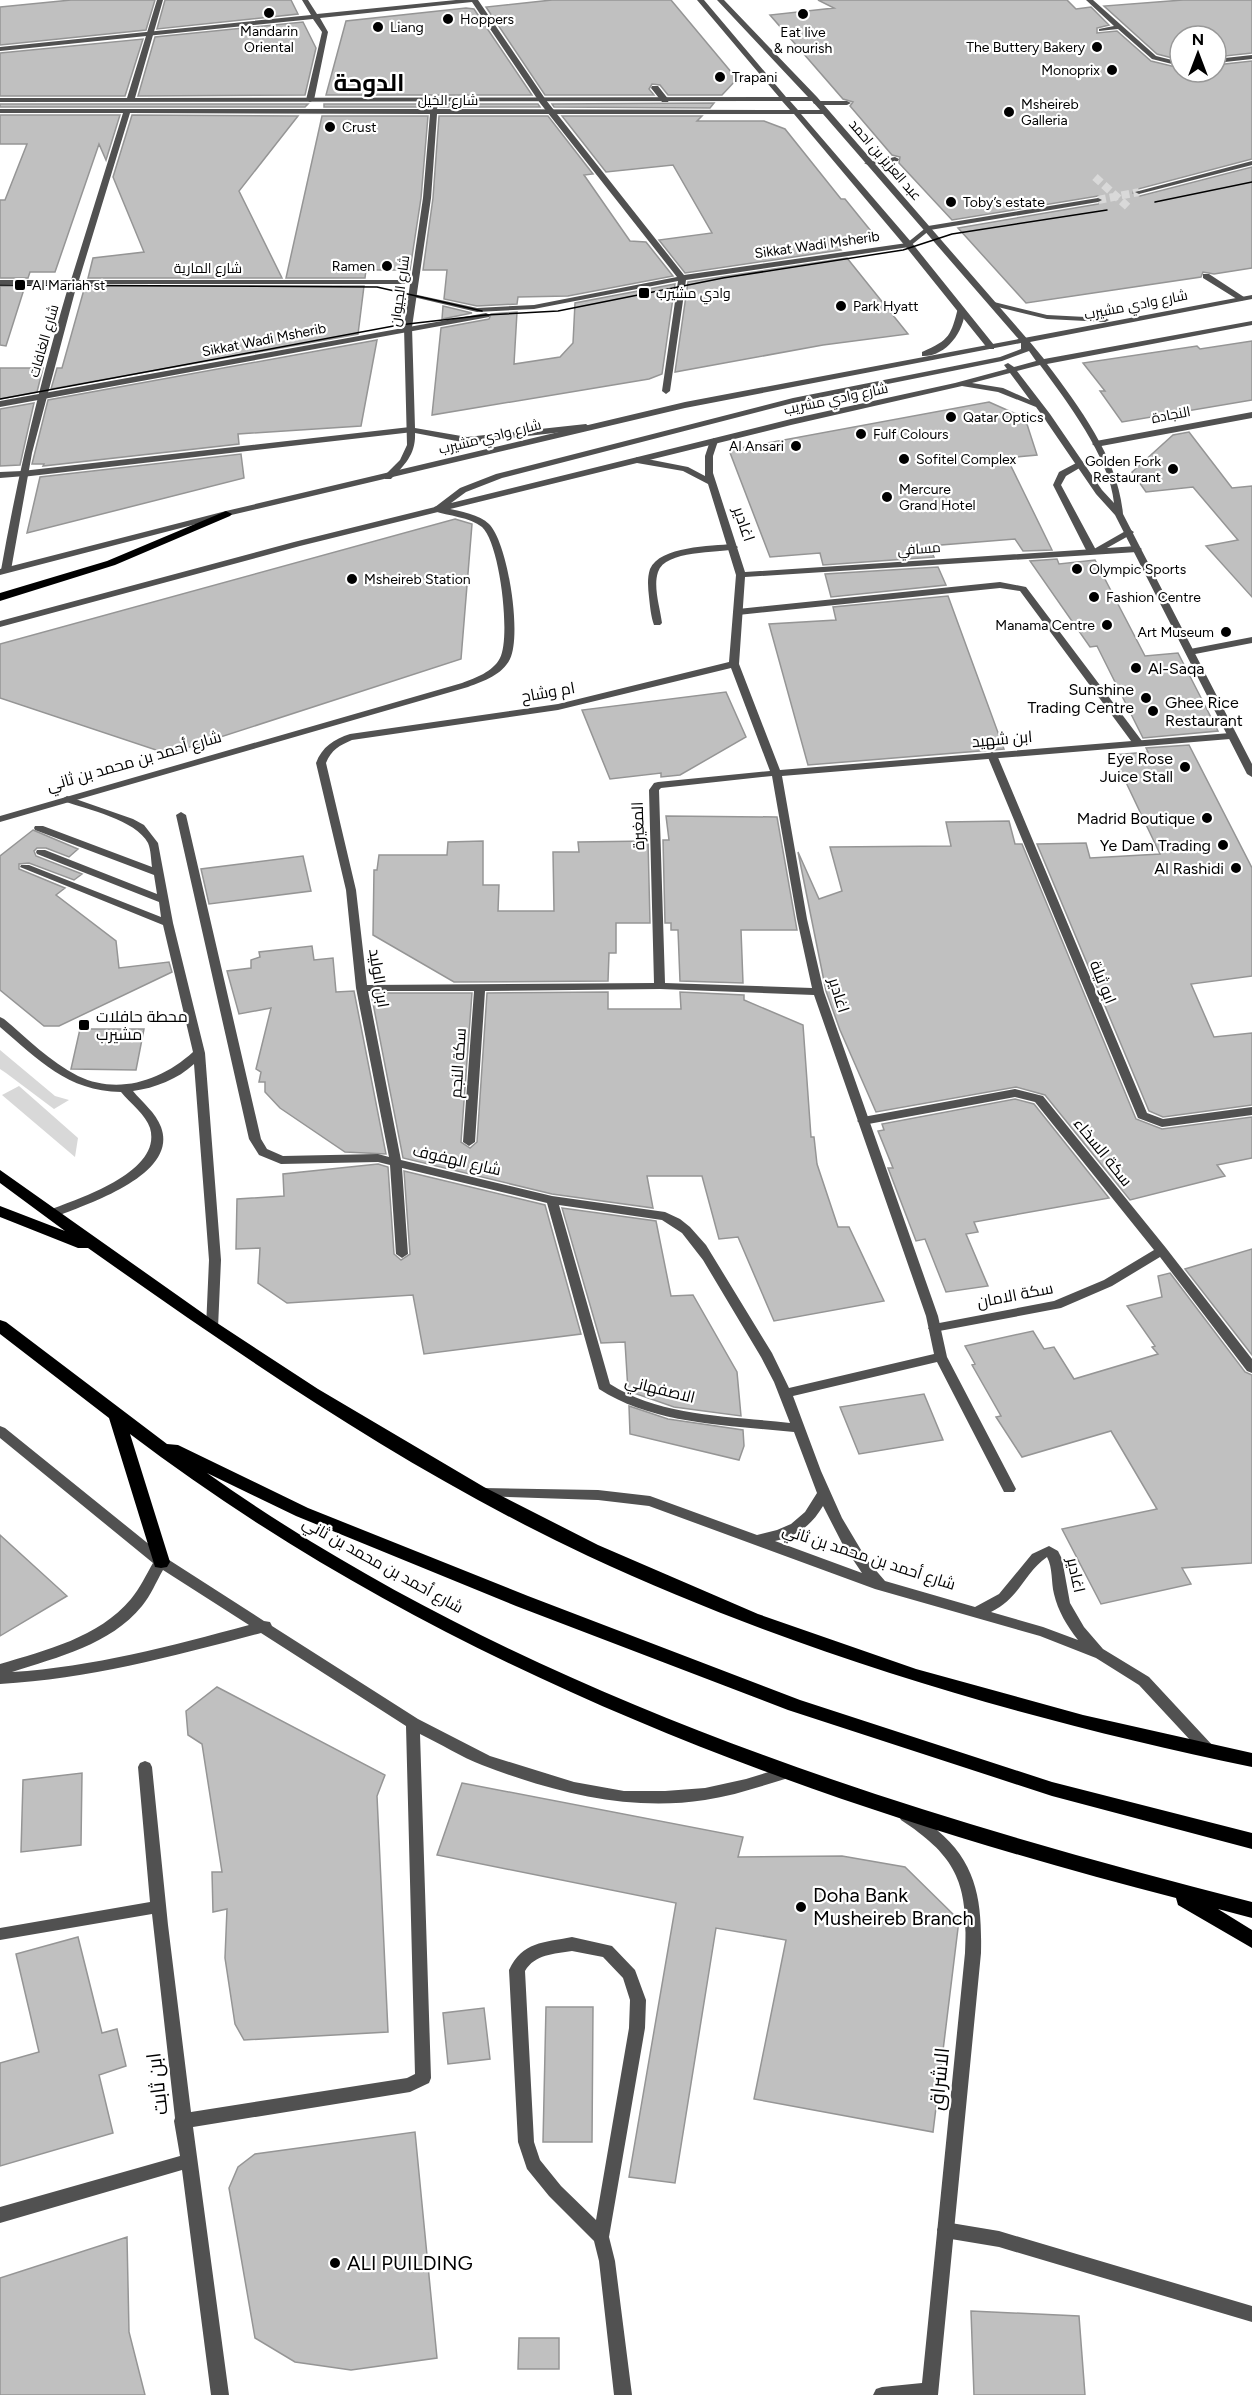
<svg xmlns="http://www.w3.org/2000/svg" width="1252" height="2395" font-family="Figtree,Cairo,sans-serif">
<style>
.green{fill:#d8d8d8}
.building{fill:#c0c0c0;stroke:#959595;stroke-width:1.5}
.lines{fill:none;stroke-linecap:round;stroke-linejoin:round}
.pedestrian-tunnel{stroke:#d9d9d9;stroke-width:8;stroke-dasharray:8 4;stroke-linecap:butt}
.service{fill:#515151;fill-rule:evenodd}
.pedestrian{fill:#515151;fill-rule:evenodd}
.minor{fill:#515151;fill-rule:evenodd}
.tertiary{fill:#515151;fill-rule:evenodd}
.primary{fill:#000;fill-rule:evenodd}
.tram{stroke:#000;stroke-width:1.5}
.poi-dot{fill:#000;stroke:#fff;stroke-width:2}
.labels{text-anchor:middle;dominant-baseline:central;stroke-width:4.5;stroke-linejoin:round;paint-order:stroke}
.far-poi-label{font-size:14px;fill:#000;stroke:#fff;text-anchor:start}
.far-street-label{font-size:14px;fill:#000;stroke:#fff}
.street-label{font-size:16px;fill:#000;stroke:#fff}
.poi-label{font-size:16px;fill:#000;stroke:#fff;text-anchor:end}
.near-poi-label{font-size:20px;fill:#000;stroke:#fff;text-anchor:start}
.near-street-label{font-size:20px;fill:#000;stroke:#fff}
.far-town-label{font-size:24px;font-weight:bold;fill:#000;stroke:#fff}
</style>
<rect width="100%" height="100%" fill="#fff"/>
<path class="green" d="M0 1050 55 1096 69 1100 54 1109 6 1073 0 1069Z
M19 1086 78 1138 75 1157 2 1095Z"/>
<path class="building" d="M71 0H155L146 30 0 45V7Z
M165 0H291L298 14 157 29Z
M552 0H671L737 79 722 95H668L660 85 652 84 649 89 654 95H545L486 7Z
M818 0H1067L1076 9 1091 7 1109 25 1097 28V33L1117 31 1151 61 1180 68V72H1216V65L1252 61V159L1134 190 1133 193 1140 196 1252 167V268L1214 274 1203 272 1201 277 1026 303 958 228 1098 204 1104 199 1098 196 952 220 899 163 900 157 892 155 850 106 853 102 843 99 770 15 834 8Z
M1183 0H1252V53L1216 57V36H1180V60L1157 54 1104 6Z
M466 8 474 9 532 95H326L346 21Z
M303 22 316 48 305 95 138 96 155 37Z
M143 39 125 96H0V53Z
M714 103 710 108 554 107 552 104Z
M0 104H308L305 107H0Z
M324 104H429L428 107H324Z
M440 104H538L540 107H440Z
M0 115H120L106 160 99 144 55 272H30L28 278H0V200H5L27 144H0Z
M132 115 298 116 239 191 282 278H88L93 258 144 252 113 177Z
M322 116H428L421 198 410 270H366L365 278H286Z
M439 116H548L593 174 584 175 630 241 646 242 673 276 568 296 518 297 517 304 477 306 444 299 447 270H423L433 198Z
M562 116H702L697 121H764L785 129 841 199H845L879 241 837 246 841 250 685 273 659 240 712 233 673 165 606 172Z
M847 258 908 334 823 345 675 372 688 282Z
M675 284 662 374 649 379 432 415 441 328 489 319 491 314 517 312 514 364 560 357 573 343 575 303Z
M0 286H25L6 346 0 345Z
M85 286H364L358 334 51 389 57 368H62Z
M443 306 472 313 442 319Z
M377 340 361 426 238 434 239 444 43 466 44 464H32L48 400Z
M1252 341V400L1122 422 1100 391H1105L1083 363 1197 346 1200 349Z
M0 368H43L37 392 0 399Z
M989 402 1025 418 1037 455 1007 458 1052 550 1023 551 1015 539 929 546 934 557 823 565 820 553 770 557 729 450Z
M34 403 20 465 0 466V409Z
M1189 432 1232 488 1252 486V597L1206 546 1238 540 1193 487 1146 492 1132 472 1173 435Z
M241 454 244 478 27 533 40 477Z
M455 519 472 524 461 659 168 754 0 698V644Z
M1057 559 1059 564 1095 560 1145 656 1178 653 1218 731 1143 738 1097 646 1090 647 1030 561Z
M938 567 946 585 831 597 825 574Z
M948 596 1004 749 808 765 769 624 836 620 833 607Z
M726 692 746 737 680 775 661 777V773L610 779 582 710Z
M1189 745 1252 868V976L1191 984 1214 1037 1252 1033V1105L1163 1117 1149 1111 1037 844 1086 843 1090 858 1160 854 1113 755 1148 752 1146 748Z
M666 816 777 817 797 930H741L743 983 680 981 678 930H671V923H665L663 840H669Z
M1009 821 1015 844H1022L1136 1119 1162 1129 1252 1117V1158L1217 1165 1225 1176 1130 1200 1045 1095 1016 1087 876 1112 840 1030 826 991 798 852 819 899 842 891 830 847 951 846 946 822Z
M33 830 78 849 69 857 46 848H37L34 851 36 856 82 874 74 880 29 863 19 864V869L65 888 56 895 116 941 119 968 169 962 172 972 59 1026H44L0 990V856Z
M483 841V885H499L498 911H554L553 852H579L578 842 648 841 650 923H616V953H609L608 981 454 982 373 935 374 870H377L379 855H447L448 842Z
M303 856 311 891 209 904 201 869Z
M312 946 314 960 333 958 336 992 354 991 386 1154 345 1152 280 1108 265 1092V1082H259L261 1072 256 1069 271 1008 239 1014 227 971 251 968V960L260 957 259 952Z
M608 992V1009H681L680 992 744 995V1000L803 1025 811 1137H814L817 1164 838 1227H849L884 1301 774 1321 738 1237 719 1239 702 1176H647L653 1208 552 1194 403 1158 371 993H472L461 1142 470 1148 477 1142 487 993Z
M80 1029H144L136 1070 71 1069Z
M1015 1099 1034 1104 1109 1198 974 1222 978 1232 966 1234 988 1286 946 1292 925 1239 916 1241 888 1168H893L878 1131 884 1130 882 1124Z
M378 1164 388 1167 394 1254 401 1260 410 1254 404 1171 545 1205 581 1334 424 1354 413 1295 287 1303 258 1283 260 1248 236 1249 237 1199 284 1196 283 1174Z
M562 1208 656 1221 671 1296 693 1295 737 1372 741 1416 674 1407 628 1391 625 1342 601 1343Z
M1252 1249V1355L1185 1269Z
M1170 1273 1245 1372 1252 1375V1563L1182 1568 1191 1584 1101 1604 1062 1529 1157 1509 1111 1431 1022 1457 996 1417 1001 1416 972 1365 975 1364 965 1346 1033 1331 1044 1349 1054 1347 1074 1379 1158 1354 1152 1347 1155 1346 1127 1306 1162 1297 1158 1276Z
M924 1394 943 1440 859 1454 840 1407Z
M629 1406 668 1419 743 1430 744 1446 739 1460 630 1434Z
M0 1535 67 1596 0 1636Z
M217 1687 385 1775 377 1796 388 2032 244 2040 235 2024 225 1958 227 1909 213 1912 212 1872H222L202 1744 188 1735 186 1711Z
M82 1773 81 1845 21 1852 23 1780Z
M462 1783 743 1837 738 1857 842 1856 905 1867 959 1920 933 2132 754 2099 786 1940 716 1928 675 2183 629 2177 676 1903 437 1855Z
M78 1937 102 2033 117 2029 126 2066 99 2075 113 2133 0 2166V2063L39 2052 16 1954Z
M546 2007H593L592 2142H543Z
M484 2008 490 2059 448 2064 443 2013Z
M415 2132 437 2358 351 2370 295 2362 255 2338 229 2188 238 2167 255 2154Z
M127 2237 129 2332 145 2395H0V2278Z
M971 2311 1079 2316 1085 2395H974Z
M519 2338H559V2369H518Z"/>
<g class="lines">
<path class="pedestrian-tunnel" d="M1095 177 1128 207
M1098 200 1139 192"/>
<path class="service" d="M1086 0H1093L1156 56 1180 62V66L1152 59 1118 29 1099 31V29L1114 26Z
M1252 55V59L1216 63V59Z
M652 86H658L669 100 668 102H662L651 88Z
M895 157 899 159 898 161 868 165 864 163Z
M1080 461 1083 462V466L1066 476 1061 485 1096 550 1091 553 1086 550 1053 485 1059 472Z
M22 471 26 474 25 476 0 478V472Z
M733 544 738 547 736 549C718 553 665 550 658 572 653 587 660 607 662 623L660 625H654C651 617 650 606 649 597 648 588 647 578 650 569 660 546 711 546 733 544Z
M1000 582 1026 587 1142 741V745H1134L1020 591 1000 588 738 615 733 612 738 609Z
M992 752 997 755 1147 1113 1163 1119 1252 1107V1115L1162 1127 1138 1118 987 755Z
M67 796 133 819 144 825 158 843 173 923 205 1053 221 1260 218 1328 212 1332 206 1328 209 1260 194 1064C178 1079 155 1088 133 1091 142 1102 156 1113 161 1127 179 1175 87 1204 55 1217H47L45 1214 47 1211C77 1199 163 1173 150 1128 146 1115 130 1103 121 1092 67 1091 39 1060 0 1027V1017L4 1019C27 1038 50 1062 78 1076 118 1095 161 1081 193 1052L163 925 20 867 21 865H29L161 917 159 902 37 854 36 852 37 850H45L157 894 154 875 35 830 34 828 35 826H43L152 867C151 860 151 850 148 843 136 820 87 809 63 801L62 799Z
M1015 1089 1043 1096 1166 1248 1252 1359V1373L1247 1371 1160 1257 1112 1286 1061 1308 934 1332 930 1331 928 1328 934 1324 1054 1301 1104 1280 1154 1250 1035 1102 1015 1097 863 1125 857 1121 863 1117Z
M572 1937 612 1946 635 1970 646 2000 645 2028 609 2237 615 2261 632 2395H614L599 2261 594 2241 549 2196 527 2169 518 2142 509 1970C523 1941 543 1943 572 1937ZM572 1951 603 1957 623 1978 630 2000 629 2028 596 2220 561 2186 540 2160 534 2142 525 1971C535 1954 554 1954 572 1951Z
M945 2222 999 2231 1252 2306V2322L999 2247 945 2238 939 2235 937 2230 939 2225Z"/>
<path class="pedestrian" d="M302 0H308L317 14 456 0H478L546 100 684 275 907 243 928 226 1098 198 1102 200 1098 202 930 230 909 247 686 280 670 391 666 394 662 391 678 281 534 309 477 312 409 296 413 294 477 308 534 305 677 277 540 103 472 2 320 18 328 32 314 100 310 102 306 100 322 32 313 19 0 51V47L311 15Z
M814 101H847L851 103 847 105H817L813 103Z
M1252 161V165L1139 194 1135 192Z
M1203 274H1209L1247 299 1240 301 1203 278Z
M486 313 490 315 489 317 0 407V401Z
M410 427 414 430 413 432 22 477 18 474 22 471Z"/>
<path class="minor" d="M157 0H163L135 98 779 97 697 0H704L786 97H808L717 0H724L817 97 1029 341 1022 343 823 114H801L912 243 994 345V349H988L906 247 794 114H437L431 198 412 327 415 428 467 437 586 424 590 427 589 429 467 443 415 433C416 454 405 465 391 479H385V475L400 460 407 445 404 327 410 284H77L32 453 11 570 6 573 3 572 1 570C18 473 41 379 69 284H0V280H71L123 113H0V109H430V105L434 103 438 105 437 109 790 110 782 101 0 102V98H127ZM790 101H812L820 110H798ZM130 113 430 114 423 198 411 280H79Z
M1252 412V418L1096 447 1092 444 1096 441Z
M714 438 718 441 713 456V473L745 572 1094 549 1129 529 1134 532 1132 534 1107 548 1137 546 1142 549 1137 552 745 577 739 664 780 770 1230 733 1235 736 1230 739 782 776 807 919 824 992 938 1316 947 1357 1016 1489 1014 1492H1004L937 1362 793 1396 821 1471 842 1518 867 1560 885 1581 975 1607 999 1594 1032 1554 1049 1546 1058 1551 1062 1559 1070 1603 1084 1627 1103 1649 1149 1677 1214 1747 1216 1751 1214 1755 1209 1757 1204 1755 1139 1685 1096 1658 1040 1636 875 1589 649 1506 598 1500 478 1496 476 1493 478 1490 483 1488 598 1490 650 1496 757 1535 777 1530 791 1524 805 1512 817 1493 794 1432C729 1425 655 1425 599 1389L547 1203 402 1168 408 1254 402 1258 396 1254 390 1165 378 1162 281 1164 259 1155 249 1139 176 815 181 812 186 815 261 1139 267 1149 283 1156 378 1154 389 1157 356 988 346 890 316 763C322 747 334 739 350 734L558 704 729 662 736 575 708 484 683 471 637 463 633 460 637 457 688 467 705 476V456L710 441ZM731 668 770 771 658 782 654 783 649 790 654 983 367 985 356 890 326 763C331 750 340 745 352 740L558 710ZM772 776 797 919 812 988 665 983 659 790 661 788ZM660 989 814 995 926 1316 934 1354 789 1388 772 1353 706 1245 690 1227 680 1219 665 1212 552 1196 401 1160 368 991H474L463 1142 469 1146 475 1142 485 991ZM559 1205 662 1220 682 1233 703 1260 761 1357 774 1382 790 1423C731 1416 661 1417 610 1384ZM823 1506 843 1545 862 1573 775 1541C797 1536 811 1526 823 1506ZM1047 1557C1053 1568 1051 1582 1054 1594 1058 1611 1067 1626 1078 1640L1043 1627 991 1612C1021 1597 1023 1574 1047 1557Z
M437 506C452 510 478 513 489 524 508 543 522 635 510 659 502 675 484 681 468 687L0 822V816L462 683C475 678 493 672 500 658 511 638 500 543 482 527 470 517 448 516 434 511V507Z
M1252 637V643L1190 655 1185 652 1190 649Z
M0 1426 5 1428 166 1558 264 1621 270 1622 272 1626 418 1719 490 1756 574 1782 624 1791H665L705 1788 746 1779 785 1767 790 1769 792 1773 790 1777 785 1779C759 1787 732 1796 705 1800 629 1812 553 1792 482 1765 461 1757 441 1744 420 1734L431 2078 429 2083 410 2092 193 2127 229 2395H211L182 2170 0 2223V2207L180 2156 174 2121 175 2118 152 1914 0 1940V1928L150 1902 138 1767 140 1763 145 1761 150 1763 152 1767 168 1925 191 2112 407 2078 415 2074 406 1726 261 1633C174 1656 90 1679 0 1684V1664C46 1650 98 1638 131 1599 140 1588 146 1575 153 1563L0 1438ZM163 1570 249 1625C171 1646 93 1667 12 1672 58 1657 110 1645 142 1606 151 1595 156 1582 163 1570Z
M906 1810C917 1814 928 1822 937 1830 978 1864 982 1903 981 1953L938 2395H873L876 2389 882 2387 922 2383 965 1953C968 1885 959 1858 901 1820L899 1816 901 1812Z"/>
<path class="tertiary" d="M1252 295V299L1030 342 1044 359 1252 321V325L1047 364C1080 408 1118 458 1123 514L1252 764V777L1247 774 1115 515 1096 494 1044 418 1036 407 998 392 962 386 791 425 300 546 0 627V621L294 542 435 507 460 488 496 474 793 398 1000 357 1021 349V343L685 408 227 516 0 575V569L226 511 685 402ZM1029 351 1036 361 1014 367 1008 363 1004 365 1007 369 955 383 791 419 451 503 466 492 502 478 793 403 1002 361ZM1040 365C1066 400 1110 458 1114 503L1102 490 1050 414 1017 371ZM1010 373 1030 400 1003 388 972 383Z
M990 301 1047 315 1105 318 1109 320 1105 322 1047 319 990 305Z
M958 308 965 310C964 332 946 357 922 356V352C950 340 951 335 958 308Z"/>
<path class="primary" d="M226 511 232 514 230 516 115 565 0 601V593L107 561Z
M0 1170 211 1319 318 1389 484 1487 598 1545 758 1614 916 1669 1083 1715 1252 1753V1767C1023 1719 801 1655 588 1556 411 1473 248 1361 88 1248H78L0 1217V1206L65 1231 0 1183Z
M0 1320 6 1322 167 1444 178 1445 308 1508 528 1596 800 1700 1052 1782 1252 1833V1849L1052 1796 788 1710 516 1606 296 1516 207 1473C515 1691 890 1810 1252 1902V1918L1218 1909 1252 1930V1948L1178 1905 1176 1898C806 1803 437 1667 130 1434L170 1562 167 1567 161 1568 155 1567 109 1418 0 1334Z"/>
<path class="tram" d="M1155 202 1252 182
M0 285 377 287 482 311
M0 399 399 325 486 315 558 311 723 278 903 250 952 234 1107 210"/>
</g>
<g class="poi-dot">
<circle cx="269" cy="13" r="6"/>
<circle cx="803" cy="14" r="6"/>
<circle cx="448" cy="19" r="6"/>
<circle cx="378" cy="27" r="6"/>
<circle cx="1097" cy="47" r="6"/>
<circle cx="1112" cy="70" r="6"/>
<circle cx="720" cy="77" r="6"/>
<circle cx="1009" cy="112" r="6"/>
<circle cx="330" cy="127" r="6"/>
<circle cx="951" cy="202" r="6"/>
<circle cx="387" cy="266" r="6"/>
<rect x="14" y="279" width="12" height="12" rx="3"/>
<rect x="638" y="287" width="12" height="12" rx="3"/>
<circle cx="841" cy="306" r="6"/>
<circle cx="951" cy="417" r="6"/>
<circle cx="861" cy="434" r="6"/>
<circle cx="796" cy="446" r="6"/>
<circle cx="904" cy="459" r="6"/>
<circle cx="1173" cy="469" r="6"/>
<circle cx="887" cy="497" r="6"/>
<circle cx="1077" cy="569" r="6"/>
<circle cx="352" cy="579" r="6"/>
<circle cx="1094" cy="597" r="6"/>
<circle cx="1107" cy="625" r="6"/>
<circle cx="1226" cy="632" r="6"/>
<circle cx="1136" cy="668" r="6"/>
<circle cx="1146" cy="698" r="6"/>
<circle cx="1153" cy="711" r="6"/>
<circle cx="1185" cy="767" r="6"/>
<circle cx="1207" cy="818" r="6"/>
<circle cx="1223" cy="845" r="6"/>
<circle cx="1236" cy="868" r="6"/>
<rect x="78" y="1019" width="12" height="12" rx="3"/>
<circle cx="801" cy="1907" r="6"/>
<circle cx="335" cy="2263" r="6"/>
</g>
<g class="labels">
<g class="far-poi-label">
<text x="460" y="19">Hoppers</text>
<text x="390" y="27">Liang</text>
<text x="269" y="31" text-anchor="middle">Mandarin<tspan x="269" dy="16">Oriental</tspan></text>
<text x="803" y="32" text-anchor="middle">Eat live<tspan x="803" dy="16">&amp; nourish</tspan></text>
<text x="1085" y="47" text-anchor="end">The Buttery Bakery</text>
<text x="1100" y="70" text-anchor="end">Monoprix</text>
<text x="732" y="77">Trapani</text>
<text x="1021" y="104">Msheireb<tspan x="1021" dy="16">Galleria</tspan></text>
<text x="342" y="127">Crust</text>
<text x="963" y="202">Toby’s estate</text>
<text x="375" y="266" text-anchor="end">Ramen</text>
<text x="32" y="285">Al Mariah st</text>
<text x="656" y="293">وادي مشيرب</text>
<text x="853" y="306">Park Hyatt</text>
<text x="963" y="417">Qatar Optics</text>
<text x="873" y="434">Fulf Colours</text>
<text x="784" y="446" text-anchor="end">Al Ansari</text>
<text x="916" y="459">Sofitel Complex</text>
<text x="1161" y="461" text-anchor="end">Golden Fork<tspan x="1161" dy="16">Restaurant</tspan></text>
<text x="899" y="489">Mercure<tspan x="899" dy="16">Grand Hotel</tspan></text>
<text x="1089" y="569">Olympic Sports</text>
<text x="364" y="579">Msheireb Station</text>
<text x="1106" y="597">Fashion Centre</text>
<text x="1095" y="625" text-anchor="end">Manama Centre</text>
<text x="1214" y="632" text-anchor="end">Art Museum</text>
</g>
<g class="far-street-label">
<text x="448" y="100">شارع الخيل</text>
<text transform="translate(885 160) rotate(49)">عبد العزيز بن احمد</text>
<text transform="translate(817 245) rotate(-8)">Sikkat Wadi Msherib</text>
<text x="208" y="268">شارع المارية</text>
<text transform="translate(400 291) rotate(-82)">شارع الجيوان</text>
<text transform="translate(1136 305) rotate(-11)">شارع وادي مشيرب</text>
<text transform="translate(264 340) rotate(-11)">Sikkat Wadi Msherib</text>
<text transform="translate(44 341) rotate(-74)">شارع الغافات</text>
<text transform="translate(836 399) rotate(-12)">شارع وادي مشريب</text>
<text transform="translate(1171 415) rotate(-11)">النجادة</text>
<text transform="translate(490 437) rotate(-14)">شارع وادي مشيرب</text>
<text transform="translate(919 549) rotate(-4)">مسافي</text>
</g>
<g class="street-label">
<text transform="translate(744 524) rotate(71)">اغادير</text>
<text transform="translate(548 692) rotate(-10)">ام وشاح</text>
<text transform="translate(1002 739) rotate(-5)">ابن شهيد</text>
<text transform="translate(134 761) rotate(-16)">شارع أحمد بن محمد بن ثاني</text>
<text transform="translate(638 826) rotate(-92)">المغيرة</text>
<text transform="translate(379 978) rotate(81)">ابن الوليد</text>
<text transform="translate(1103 982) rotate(68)">ابو ثيلة</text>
<text transform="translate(839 995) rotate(73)">اغادير</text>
<text transform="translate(458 1063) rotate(-86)">سكة النجم</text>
<text transform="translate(1103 1152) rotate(51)">سكة السخاء</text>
<text transform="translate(457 1160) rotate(13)">شارع الهفوف</text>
<text transform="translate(1015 1295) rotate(-11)">سكة الامان</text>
<text transform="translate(660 1389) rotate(14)">الاصفهاني</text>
<text transform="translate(869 1557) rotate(18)">شارع أحمد بن محمد بن ثاني</text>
<text transform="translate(383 1565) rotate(29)">شارع أحمد بن محمد بن ثاني</text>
<text transform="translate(1076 1575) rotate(78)">اغادير</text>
</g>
<g class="poi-label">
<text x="1148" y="668" text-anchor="start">Al-Saqa</text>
<text x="1134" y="689">Sunshine<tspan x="1134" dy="18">Trading Centre</tspan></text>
<text x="1165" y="702" text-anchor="start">Ghee Rice<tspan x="1165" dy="18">Restaurant</tspan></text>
<text x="1173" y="758">Eye Rose<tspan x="1173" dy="18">Juice Stall</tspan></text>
<text x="1195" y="818">Madrid Boutique</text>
<text x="1211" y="845">Ye Dam Trading</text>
<text x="1224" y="868">Al Rashidi</text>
<text x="96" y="1016" text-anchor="start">محطة حافلات<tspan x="96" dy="18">مشيرب</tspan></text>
</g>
<g class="near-poi-label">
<text x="813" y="1895">Doha Bank<tspan x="813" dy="23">Musheireb Branch</tspan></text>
<text x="347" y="2263">ALI PUILDING</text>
</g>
<g class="near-street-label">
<text transform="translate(939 2079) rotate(-84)">الاشراق</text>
<text transform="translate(157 2084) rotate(-97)">ابن ثابت</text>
</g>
<g class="far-town-label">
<text x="369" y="82">الدوحة</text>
</g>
</g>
<g transform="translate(1198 54)"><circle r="28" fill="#ffffff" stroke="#999999" stroke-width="1.5"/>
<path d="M0-4.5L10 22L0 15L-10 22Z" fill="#000000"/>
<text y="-9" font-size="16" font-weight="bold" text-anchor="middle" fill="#000000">N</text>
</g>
</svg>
